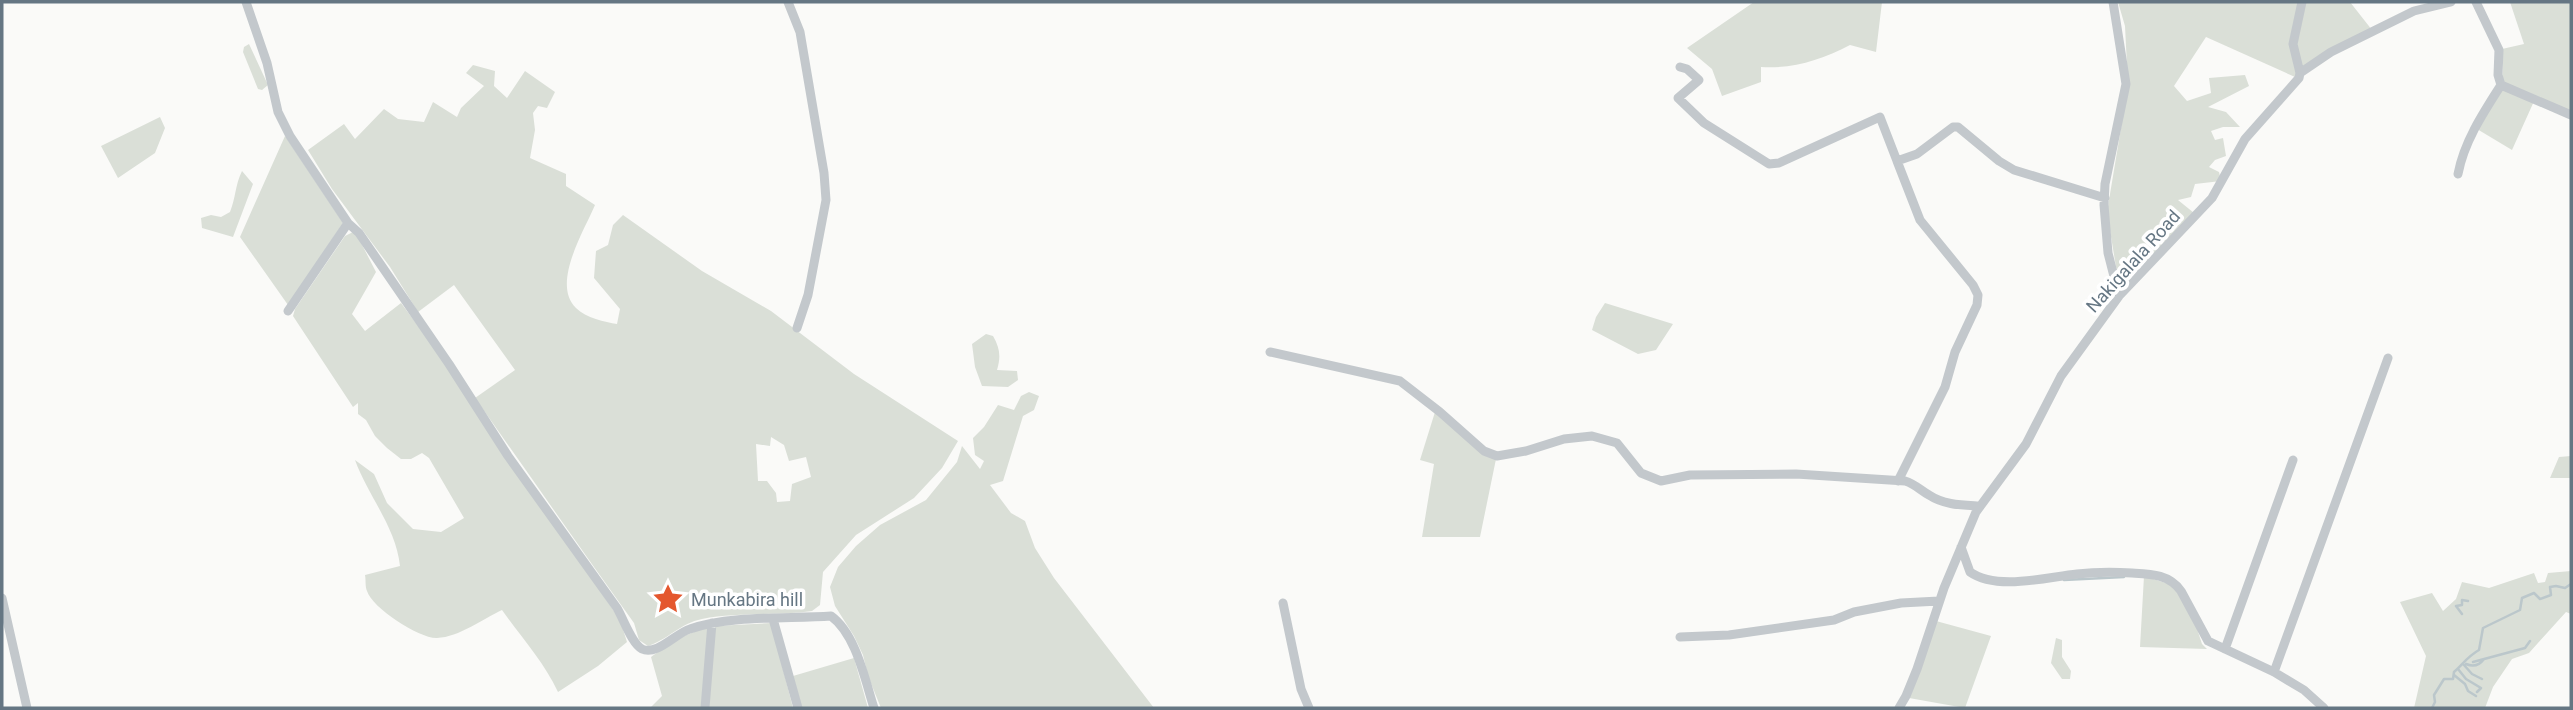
<svg xmlns="http://www.w3.org/2000/svg" width="2573" height="710" font-family="Roboto,sans-serif">
<style>
.green{fill:#dadfd7;fill-rule:evenodd}
.lines{fill:none;stroke-linecap:round;stroke-linejoin:round}
.stream{stroke:#bbc7cb;stroke-width:2.5}
.street{stroke:#c3c8cc;stroke-width:9}
.labels{text-anchor:middle;dominant-baseline:central;stroke-width:7;stroke-linejoin:round;paint-order:stroke}
.street-label{font-size:18px;fill:#657683;stroke:#fff}
.poi-label{font-size:18px;fill:#657683;stroke:#fff;text-anchor:start}
</style>
<rect width="100%" height="100%" fill="#fafaf8"/>
<path class="green" d="M1754 2H1882L1876 52 1850 45C1821 60 1793 69 1761 67V82L1722 96 1712 69 1687 48Z
M2118 2H2350L2372 30 2295 77 2206 37 2174 86 2187 101 2211 93 2209 78 2245 75 2249 86 2208 107 2226 112 2240 127H2223L2211 131 2215 140 2223 138 2226 156 2215 160 2209 167 2219 172 2221 181 2195 184 2191 197 2178 200 2194 213 2122 286 2116 267 2107 212 2128 86 2125 26Z
M2510 2H2571V110L2570 113 2535 99 2512 150 2477 129C2497 100 2506 87 2502 49L2524 44Z
M249 44 268 85 262 90 258 89 243 52 244 47Z
M473 65 495 71 494 86 507 98 525 71 555 92 547 108 538 106 533 113 535 130 530 158 566 174V186L595 205C584 231 551 284 576 308 586 318 605 322 617 324L620 309 594 278 596 251 608 245 613 225 623 215 702 271 771 311 854 374 958 441 942 468 914 498 856 535 823 572 820 605 812 611C776 616 738 612 702 619 681 623 667 640 648 646L639 640 634 623C580 548 528 473 475 398L515 370 454 285 418 312 390 267 332 189 308 150 344 124 355 139 384 109 398 119 424 122 433 102 457 117 461 108 484 86 466 73ZM771 437 784 445 789 461 806 457 811 477 792 484 790 501 777 502 776 493 767 481H758L756 444 770 446Z
M160 117 165 128 155 153 118 178 101 146Z
M285 136 343 223 288 305 240 237Z
M242 171 253 184 233 237 202 228 201 218 211 215 221 217 230 212C236 197 235 185 242 171Z
M353 232 357 235 376 272 352 314 365 331 401 303 442 358 620 620 627 642 598 666 558 692C544 662 521 637 502 610 483 619 459 637 437 638 420 639 372 608 367 591 365 587 366 580 365 575L400 566C396 527 368 496 355 460L374 474 387 503 413 529 441 532 464 518 429 458 422 453 411 459H401L387 448 375 436 366 420 358 414V403L353 407 293 316 295 309 345 236Z
M1605 303 1673 324 1656 350 1638 354 1592 330 1596 317Z
M986 334 993 336C1000 348 1001 357 997 370L1017 371 1018 380 1008 387 982 386 975 367 972 344Z
M1029 392 1039 396 1034 410 1023 416 1003 481 990 485 1011 513 1025 521 1035 548 1054 578 1154 708H881L868 676 863 655 854 636 835 606 830 587 838 567 856 546 880 525 926 500 957 462 962 446 980 469 984 461 975 455 973 438 984 427 998 405 1014 410 1021 396Z
M1435 412 1496 459 1480 537H1422L1434 464 1420 460Z
M2571 456V478H2550L2559 457Z
M2571 571V614L2566 612 2529 653 2512 659 2493 687 2485 708H2414L2426 656 2400 602 2432 593 2443 611 2456 599 2462 582 2489 588 2534 573 2538 583 2545 582 2548 573Z
M2144 576 2184 589 2202 644 2207 649 2140 647Z
M1936 621 1991 636 1965 708 1909 698Z
M771 623 793 708H709L715 626Z
M709 626 701 708H650L662 696 651 657 674 640Z
M2056 638 2062 640V657L2071 671 2070 679H2062L2051 663Z
M854 658 868 708H802L793 676Z"/>
<g class="lines">
<path class="stream" d="M2064 580 2124 577
M2462 614 2456 606 2462 605V600L2468 601
M2473 662 2525 648 2530 641
M2466 664C2473 667 2479 666 2484 659
M2464 665 2472 674 2482 679
M2458 669 2466 679 2481 688 2477 692
M2454 675 2465 684 2468 691 2476 696
M2432 708 2435 702 2434 695 2444 679H2453L2454 672C2463 664 2468 656 2479 650L2483 628 2520 610 2522 598 2534 593 2540 599 2551 595 2550 587 2556 586 2565 588 2571 584"/>
<path class="street" d="M246 2 267 63 278 112 290 136 348 223 359 233 449 364 508 456 617 608C624 620 632 644 642 649 657 656 676 633 690 629 730 615 788 619 831 616 856 634 865 680 874 708
M788 2 800 32 824 173 826 200 808 295 797 328
M2113 2 2126 84 2105 184 2104 205 2108 253 2119 296
M1680 67 1687 69 1699 80 1678 98 1704 123 1769 164 1779 163 1880 117 1897 161 1917 154 1953 127H1958L1999 161 2014 170 2105 198
M2300 73 2293 44 2302 2
M2501 85 2571 115
M1897 161 1920 220 1973 285 1978 295 1977 305 1955 352 1945 387 1898 481
M2458 174C2464 142 2483 113 2501 85L2498 75 2499 50 2476 2
M288 311 348 223
M1270 352 1400 381 1440 412 1484 451 1497 456 1526 451 1564 439 1592 436 1617 443 1641 473 1661 481 1690 475 1796 474 1905 481C1915 484 1920 490 1929 495 1944 505 1962 505 1979 506
M1961 547 1970 572C1997 591 2047 577 2077 574 2095 572 2113 572 2132 573 2150 574 2169 574 2181 591L2208 641 2274 672 2304 690 2324 708
M2 598 27 708
M1283 603 1301 689 1309 708
M773 619 798 708
M1680 637 1729 635 1834 620 1854 612 1901 603 1939 601
M2225 649 2293 460
M2274 672 2388 358
M705 708 712 623
M1899 708 1906 696 1917 669 1944 588 1976 512 2026 444 2061 376 2119 296 2212 198 2245 139 2299 78 2300 73 2331 52 2414 11 2451 2"/>
</g>
<defs>
<symbol id="sight-bare" viewBox="-9 -9 18 18"><path d="M0-6L1.8-2.2L6-1.7L2.9 1.2L3.7 5.4L0 3.3L-3.7 5.4L-2.9 1.2L-6-1.7L-1.8-2.2Z" fill="#e4572e" stroke="#fff" stroke-width="2.5" paint-order="stroke"/></symbol>
</defs>
<g fill-rule="evenodd">
<use href="#sight-bare" x="646" y="577" width="44" height="44"/>
</g>
<g class="labels">
<g class="street-label">
<text transform="translate(2133 261) rotate(-48)">Nakigalala Road</text>
</g>
<g class="poi-label">
<text x="691" y="599">Munkabira hill</text>
</g>
</g>
<rect width="2573" height="710" fill="none" stroke="#657683" stroke-width="7"/>
</svg>
